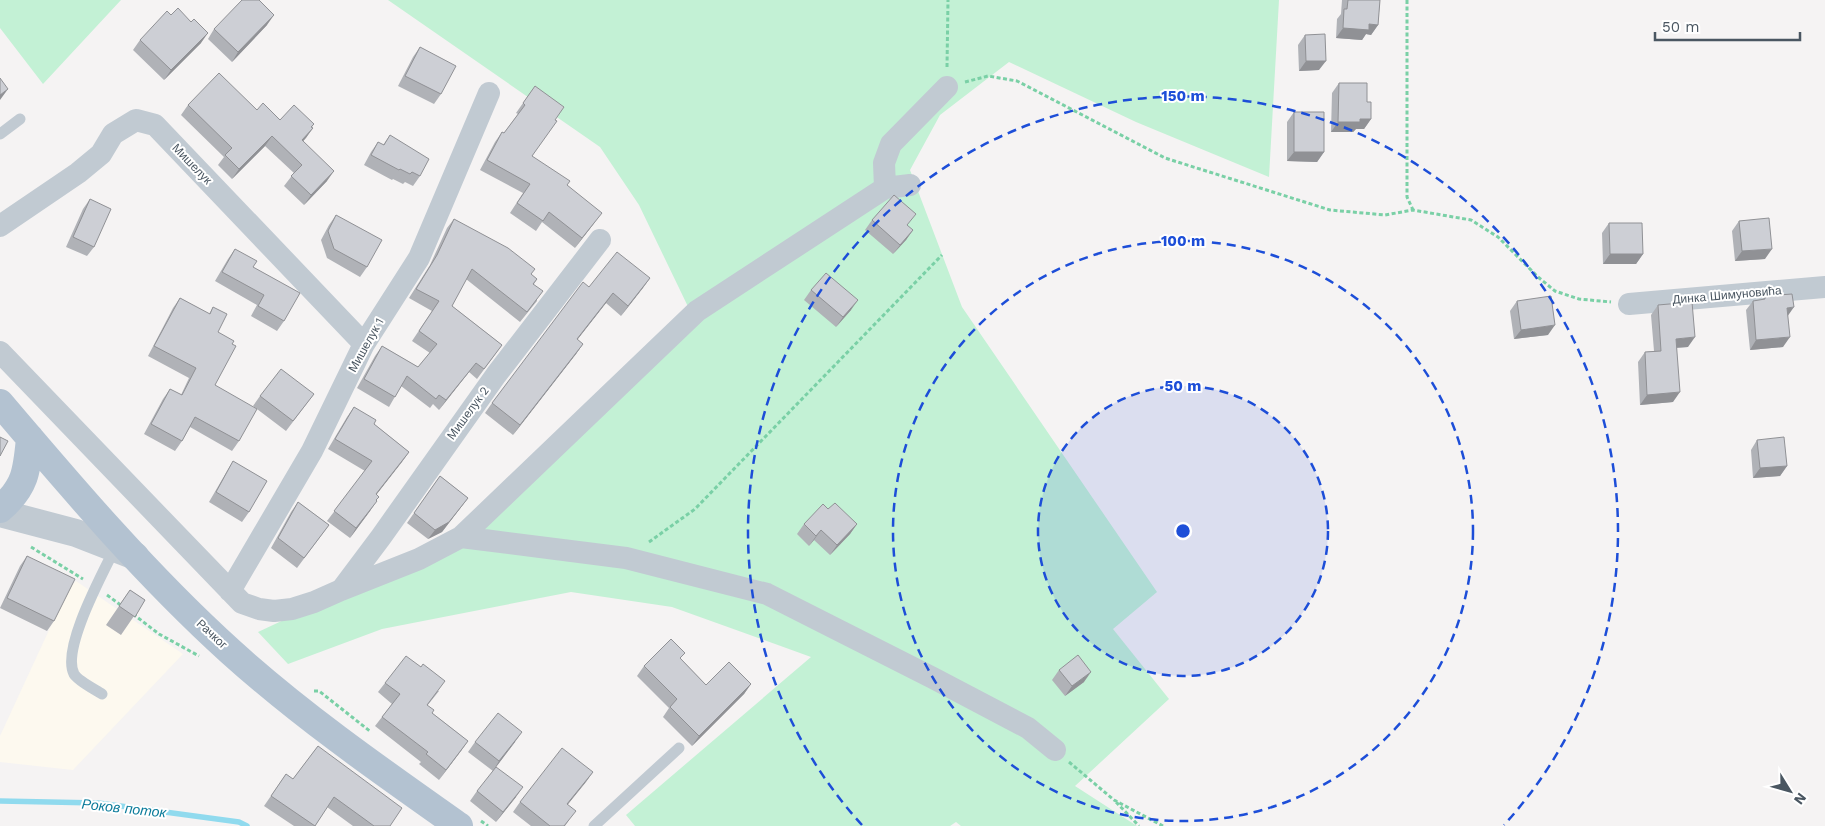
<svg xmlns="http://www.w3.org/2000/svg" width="1825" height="826" font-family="'Work Sans',sans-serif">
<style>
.commercial{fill:#fdf9ef}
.green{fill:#c3f1d5}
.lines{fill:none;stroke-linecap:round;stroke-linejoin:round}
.stream{stroke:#90daee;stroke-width:5.5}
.path{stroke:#7ad0a6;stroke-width:3;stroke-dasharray:4 2.5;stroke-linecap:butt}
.service{stroke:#c1cad2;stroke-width:11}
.minor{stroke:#c1cad2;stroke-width:22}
.tertiary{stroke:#c1cad2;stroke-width:28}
.primary{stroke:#b3c2d1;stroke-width:28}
.wall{fill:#b0b2b7}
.shaded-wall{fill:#909195}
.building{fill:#cdcfd5;stroke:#909195}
.ring{fill:none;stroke:#1d4ed8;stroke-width:2.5;stroke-dasharray:9 6}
.labels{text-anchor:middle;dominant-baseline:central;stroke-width:4;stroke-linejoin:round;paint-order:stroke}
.street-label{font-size:12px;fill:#4a5661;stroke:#fff}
.water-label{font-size:14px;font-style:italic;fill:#0c7c9b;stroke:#fff}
.centre{fill:#1d4ed8;stroke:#fff;stroke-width:2.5}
.ring-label{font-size:15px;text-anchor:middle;font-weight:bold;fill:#1d4ed8;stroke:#fff;stroke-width:4;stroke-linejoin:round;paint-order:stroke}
</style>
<rect width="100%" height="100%" fill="#f5f3f3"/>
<path class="commercial" d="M76 581 183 654 73 770 0 762V736L68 589Z"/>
<path class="green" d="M0 0H121L43 84 0 28Z
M388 0H1279L1269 177 1136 122 1009 62 940 115 910 170 962 307 1157 592 1113 629 1169 699 1075 786 1137 826H961L956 822 950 826H635L626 815 811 657 672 607 571 592 382 629 288 664 258 632 457 539 693 317 639 205 600 147Z"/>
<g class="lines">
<path class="stream" d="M0 801 98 803 239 822 247 826"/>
<path class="path" d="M1407 0V197L1413 210
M947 67 948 0
M965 82 988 76 1017 81 1165 158 1330 210 1385 215 1413 210 1471 220 1498 237 1538 277 1555 291 1579 299 1611 302
M649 542 695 509 942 255
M31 547 83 579
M107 595 122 606
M133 614 159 634 199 656
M314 691H319L371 732
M1069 762 1114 800 1163 826
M1116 802 1139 826
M481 821 488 826"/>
<path class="service" d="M0 134 20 119
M102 694C96 690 78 681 74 674 61 649 103 573 115 548
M594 826 679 748"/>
<path class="minor" d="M885 188 884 163 891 144 947 87
M0 226 78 173 101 154 113 134 136 120 155 125 364 344
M1629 304 1825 287
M0 352 242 603 259 609 274 611 292 609 314 602 341 590 419 559 461 537 697 311 885 188 910 185
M461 537 626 558 767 594 933 678 1028 728 1055 750
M342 589 381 537 496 375 600 240
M230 591 312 451 364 344 419 258 489 93"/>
<path class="tertiary" d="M0 513 76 533 135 556"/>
<path class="primary" d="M0 403C73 489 147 576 231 652 302 716 381 771 459 826
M0 509C26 487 27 470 30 438"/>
</g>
<path class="wall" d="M1342 0H1380L1378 25 1371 35 1366 34 1362 40 1336 38 1337 19 1341 14Z
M171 15 191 22 201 43 164 80 133 50 140 40Z
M267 25 232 62 208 39 214 29Z
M1305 35 1319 70 1299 71 1298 45Z
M420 47 441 94 434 104 398 86 413 57Z
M1339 83 1367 102 1371 119 1364 129H1356L1353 132H1331L1332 93Z
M535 86 555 120 532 156 567 185 595 222 575 248 542 222 536 231 510 213 523 193 480 170 495 142 502 132 504 133 518 114 516 113Z
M188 105 257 110 280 120 314 124 312 127 313 128 303 141 327 181 304 205 284 186 294 173 265 146 232 179 218 165 224 157 181 115Z
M1294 112 1324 152 1317 162 1287 161V122Z
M390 135 420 176 413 186 405 182 403 184 393 179 392 180 364 165 371 152 378 142 383 145Z
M90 199 94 247 87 256 66 247 83 209Z
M336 215 367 267 360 277 327 258 321 240 329 225Z
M454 219 537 279 534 284 537 301 520 322 466 279 452 306 502 345 477 379 469 372 439 410 433 404 430 408 401 386 389 407 357 388 375 356 382 346 418 367 430 353 412 341 432 311 409 298 430 265 447 228Z
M872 220 913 230 906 240 893 254 865 230Z
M1739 221 1765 259 1735 261 1732 231Z
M1609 223 1643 254 1636 264H1603L1602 233Z
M235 249 253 267 284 321 277 331 251 316 257 305 215 281 228 259Z
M650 278 621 316 606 303 577 340 583 344 576 354 513 435 485 413 492 403 589 287Z
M811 290 851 310 836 327 804 300Z
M1765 296 1788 315 1783 347 1750 350 1746 310 1753 301 1762 300Z
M180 298 209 314 213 307 218 332 232 344 215 385 239 441 232 451 190 427 182 441 175 451 144 434 163 399 170 389 181 395 189 378 148 356 173 308Z
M1517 301 1548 335 1514 339 1510 311Z
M1658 305 1688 347 1677 348 1673 402 1640 405 1638 362 1645 352 1654 351 1651 315Z
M314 394 286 431 253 406 260 396Z
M354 407 374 424 409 452 376 495V500L370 511 350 538 327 521 365 471 328 449 347 417Z
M1757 440 1787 466 1780 476 1753 478 1751 450Z
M233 461 249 512 242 522 209 502 227 471Z
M440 476 468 498 442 532 428 539 407 523Z
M298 502 329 525 297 568 271 548 291 512Z
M828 509 857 524 850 534 830 555 814 540 809 546 797 534 804 524Z
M27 556 54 621 47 631 0 608 20 566Z
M130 590 145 600 121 635 106 625Z
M681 659 706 685 751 684 744 694 692 746 663 717 669 708 637 676 644 666Z
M1059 670 1084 682 1065 696 1052 680Z
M385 683 439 691 427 706 432 713 468 741 439 780 419 764 421 762 375 726 392 704 378 692Z
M475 742H515L493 771 468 752Z
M318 746 390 826H353L327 807 315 826H294L264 806 286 774 293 779Z
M593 772 568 804 569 820 565 826H531L513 812 520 802Z
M477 791 516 797 496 822 470 801Z"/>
<path class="shaded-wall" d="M274 15 267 25 232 62 238 52Z
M1369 24 1378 25 1371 35 1366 34 1362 40 1336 38 1343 28Z
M208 33 201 43 164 80 171 70Z
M1306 61H1326L1319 70 1299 71Z
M8 89 0 100V95Z
M1360 119H1371L1364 129H1356L1353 132H1331L1338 122Z
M313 128 306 138 295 150 302 140Z
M272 136 265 146 232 179 239 169Z
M1294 152H1324L1317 162 1287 161Z
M334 171 327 181 304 205 311 195Z
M602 213 595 222 575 248 582 238Z
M913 230 906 240 893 254 900 245Z
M1772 249 1765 259 1735 261 1742 251Z
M1610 254H1643L1636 264H1603Z
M650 278 643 288 621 316 628 306Z
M613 293 606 303 570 349 577 339Z
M858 300 851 310 836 327 843 317Z
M1794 307 1787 317V308Z
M1555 325 1548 335 1514 339 1521 330Z
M1695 337 1688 347 1669 348 1676 339Z
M1790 337 1783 347 1750 350 1756 340Z
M583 344 576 354 513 435 520 425Z
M476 363 469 372 439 410 446 400Z
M1680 392 1673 402 1640 405 1647 395Z
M409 452 402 462 369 504 376 494Z
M1787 466 1780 476 1753 478 1760 468Z
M468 498 442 532 428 539 435 530Z
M377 501 370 511 350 538 356 528Z
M857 524 850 534 830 555 837 545Z
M821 530 814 540 809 546 816 536Z
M1091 672 1084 682 1065 696 1072 686Z
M751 684 744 694 692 746 699 736Z
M522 732 515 742 493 771 499 761Z
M468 741 461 751 439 780 446 770Z
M593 772 586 782 560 814 567 804Z
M523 787 516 797 496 822 503 812Z"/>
<path class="building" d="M242 0H259L274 15 238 52 214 29Z
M1348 0H1380L1378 25 1369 24V30L1343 28 1344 9H1347Z
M178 8 191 22 194 19 208 33 171 70 140 40 167 11 171 15Z
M1325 34 1326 61H1306L1305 35Z
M420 47 456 66 441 94 405 76Z
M219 73 257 110 263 103 280 120 294 105 314 124 311 127 313 128 302 140 334 171 311 195 291 176 302 165 272 136 239 169 225 155 232 148 188 105Z
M0 78 8 89 0 95Z
M1339 83H1367V102H1371V119H1360V122H1338Z
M535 86 564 107 555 120 557 121 532 156 570 181 567 185 602 213 582 238 549 212 543 221 517 203 530 184 487 160 502 132 504 133 525 105 523 103Z
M1294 112H1324V152H1294Z
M390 135 429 159 420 176 412 172 410 174 400 169 399 170 371 155 378 142 384 145Z
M894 195 916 214 907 225 913 230 900 245 872 220Z
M90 199 111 209 94 247 73 237Z
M336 215 382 240 367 267 334 249 328 231Z
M1769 218 1772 249 1742 251 1739 221Z
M454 219 508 248 535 269 531 274 537 279 533 284 543 291 527 312 472 269 452 306 502 345 484 369 476 363 446 400 439 395 436 399 407 376 395 397 364 379 382 346 418 367 437 344 419 331 439 301 416 289 437 255Z
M1609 223H1642L1643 254H1610Z
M235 249 257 261 253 267 300 293 284 321 258 306 264 295 222 272Z
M617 252 650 278 628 306 613 293 577 339 583 344 520 425 492 403 583 282 589 287Z
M826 273 858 300 843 317 811 290Z
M1792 294 1794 307 1787 308 1790 337 1756 340 1753 301 1765 299V296Z
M1551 296 1555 325 1521 330 1517 301Z
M180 298 210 314 213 307 227 314 218 332 234 341 232 344 236 346 215 385 257 409 239 441 195 417 182 441 151 424 170 389 182 395 196 368 154 346Z
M1692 302 1695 337 1676 339 1680 392 1647 395 1645 352 1661 351 1658 305Z
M281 369 314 394 293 421 260 396Z
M354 407 376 420 374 424 409 452 376 494 379 497 376 500 377 501 356 528 334 511 372 461 335 439Z
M0 437 8 441 0 456Z
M1784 437 1787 466 1760 468 1757 440Z
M233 461 267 481 249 512 216 492Z
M440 476 468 498 449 522 435 530 414 513Z
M298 502 329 525 304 558 278 538Z
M835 503 857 524 837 545 821 530 816 536 804 524 823 504 828 509Z
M27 556 75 579 54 621 7 598Z
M130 590 145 600 135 617 119 606Z
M671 639 685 653 680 658 706 685 729 662 751 684 699 736 670 707 677 699 644 666Z
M1078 655 1091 672 1072 686 1059 670Z
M406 656 421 667 423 664 445 681 427 705 434 710 432 713 468 741 446 770 426 754 428 752 382 717 400 694 385 683Z
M498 713 522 732 499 761 475 742Z
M318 746 402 808 390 826H374L334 797 315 826 271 796 286 774 293 779Z
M562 748 593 772 567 804 576 811 564 826H550L520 802Z
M496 767 523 787 503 812 477 791Z"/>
<circle cx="1183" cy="531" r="145" fill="#1d4ed8" fill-opacity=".12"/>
<g class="ring">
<circle cx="1183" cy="531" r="145"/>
<circle cx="1183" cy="531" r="290"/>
<path d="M862 825A435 435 0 1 1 1504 825"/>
</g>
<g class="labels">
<g class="street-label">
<text transform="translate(192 164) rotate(46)">Мишелук</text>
<text transform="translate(1727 295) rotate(-5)">Динка Шимуновића</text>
<text transform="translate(366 345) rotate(-61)">Мишелук 1</text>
<text transform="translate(468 413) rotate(-54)">Мишелук 2</text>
<text transform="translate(212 634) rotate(43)">Рачког</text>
</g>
<g class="water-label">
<text transform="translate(124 808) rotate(6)">Роков поток</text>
</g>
</g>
<circle cx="1183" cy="531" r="8" class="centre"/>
<g class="ring-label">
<text x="1183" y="101">150 m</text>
<text x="1183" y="246">100 m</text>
<text x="1183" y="391">50 m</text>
</g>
<g transform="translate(1790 791) rotate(127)" stroke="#ffffff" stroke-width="4" paint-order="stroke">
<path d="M0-4L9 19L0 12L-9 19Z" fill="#4a5661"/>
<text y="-8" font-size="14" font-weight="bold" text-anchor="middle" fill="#4a5661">N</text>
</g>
<path d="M1655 32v8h145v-8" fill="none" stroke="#4a5661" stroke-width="2.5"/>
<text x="1662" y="32" font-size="15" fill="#4a5661" stroke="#ffffff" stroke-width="4" paint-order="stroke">50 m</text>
</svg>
